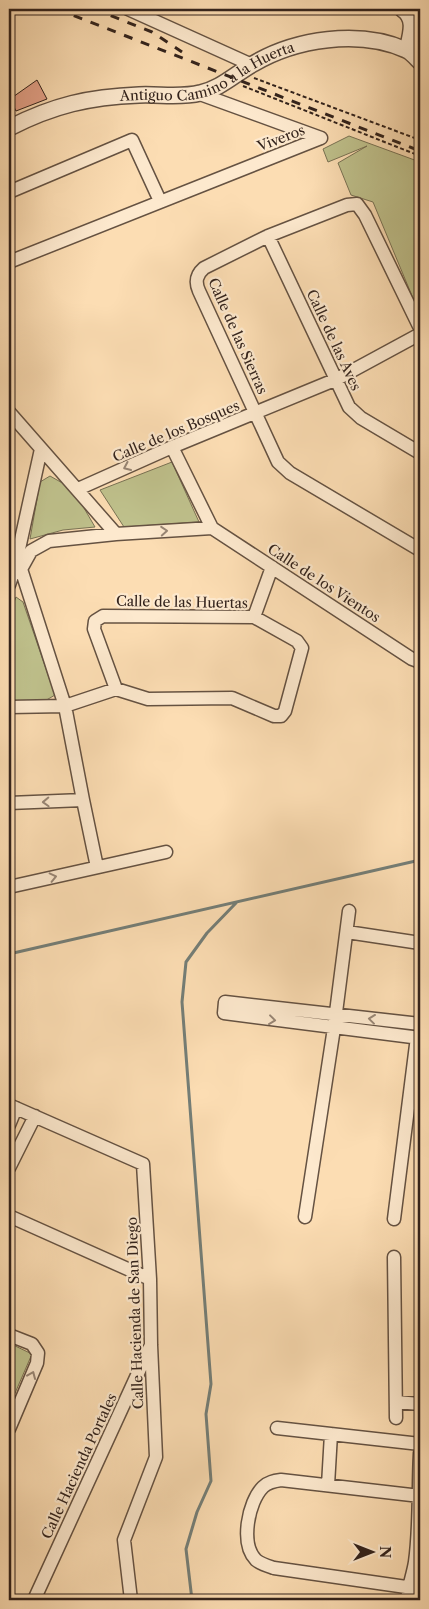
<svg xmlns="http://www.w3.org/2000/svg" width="429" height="1609" font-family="'Libre Caslon Text',serif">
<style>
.green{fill:#bfc18c;stroke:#797254}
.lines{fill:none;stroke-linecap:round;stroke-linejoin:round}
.stream{stroke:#747e77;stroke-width:3}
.building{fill:#e5a289;stroke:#33231c}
.minor-casing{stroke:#655242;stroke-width:15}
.tertiary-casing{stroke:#655242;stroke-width:18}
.path{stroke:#33231c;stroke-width:2;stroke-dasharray:4 2.5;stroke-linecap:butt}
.minor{stroke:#fde9ce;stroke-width:12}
.tertiary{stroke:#fde9ce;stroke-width:15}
.rail{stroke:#33231c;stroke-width:3;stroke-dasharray:9 9;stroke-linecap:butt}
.oneway{stroke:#988675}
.labels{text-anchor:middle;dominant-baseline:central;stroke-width:4.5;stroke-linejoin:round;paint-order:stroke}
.street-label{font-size:14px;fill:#33231c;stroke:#fde9ce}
</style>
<rect width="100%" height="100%" fill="#fcddb3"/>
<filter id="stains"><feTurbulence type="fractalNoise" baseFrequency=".004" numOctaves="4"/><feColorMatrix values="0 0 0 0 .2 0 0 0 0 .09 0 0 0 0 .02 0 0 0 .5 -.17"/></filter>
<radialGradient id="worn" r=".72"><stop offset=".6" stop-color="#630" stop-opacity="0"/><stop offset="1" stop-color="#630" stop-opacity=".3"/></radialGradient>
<path class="green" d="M349 136 420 162V315L373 202 351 195 338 163 367 146 328 162 323 149Z
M172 462 199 522 124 527 100 490Z
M50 476 73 489 95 527 63 530 30 539 40 482Z
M16 597 23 602 55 695 43 702H9V615Z
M9 1343 32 1354 9 1407Z"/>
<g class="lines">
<path class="stream" d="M9 954 420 860
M192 1600 186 1549 197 1512 211 1481 206 1414 211 1384 182 1002 186 962 207 933 236 903"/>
</g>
<path class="building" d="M37 80 47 99 16 111 10 99Z"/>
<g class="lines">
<defs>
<path id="minor" d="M128 9 252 65
M200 94 321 138
M9 192 132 140 160 201
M268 236 349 407 361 418 420 453
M9 262 321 138
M420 328 365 215 357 204 347 205 268 236 204 268C196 275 195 282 199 291L278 462 290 473 420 550
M9 412 116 534
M172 447 212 528 412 659 420 662
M78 489 172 447 337 379 420 334
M21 569 65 706 83 800 97 867
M21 569 31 551 49 541 116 534 212 528
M9 585 15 567 41 449
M254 617 272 567
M9 707 65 706 116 689 148 699 232 698 274 716H281L285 711 302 648 297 641 254 617 103 616 95 621 94 629 116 689
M9 803 83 800
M9 887 166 852
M347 932 420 943
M420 1024 225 1002 224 1013 420 1038
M9 1105 143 1164 150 1279 151 1345 156 1457 124 1540 131 1600
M9 1125 16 1108
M9 1168 35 1116
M9 1216 150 1279
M305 1217 334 1028 349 911
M394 1219 417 1037
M394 1257 396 1418
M9 1335 32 1344 38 1353 37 1363 9 1429
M396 1402 420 1404
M277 1428 420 1444
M328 1485 331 1434
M420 1496 281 1480C274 1481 268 1482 263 1487 248 1502 240 1544 256 1560 261 1564 268 1566 274 1568L420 1589
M34 1600 150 1347
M407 1600C408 1587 413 1575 415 1562 420 1526 418 1489 420 1453"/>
<g id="tertiary">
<path d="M402 9C417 18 410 36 407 50"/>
<path id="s1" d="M9 128C54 105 89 97 139 95 159 94 181 98 200 93 220 89 235 74 253 64 295 39 359 29 406 50 411 52 416 58 420 62"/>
</g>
</defs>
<use href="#minor" class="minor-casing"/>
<use href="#tertiary" class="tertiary-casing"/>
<path class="path" d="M254 78 420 140
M243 86 420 156"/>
<use href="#minor" class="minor"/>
<use href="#tertiary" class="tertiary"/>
<path class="rail" d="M57 9 420 151
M94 9 152 32 182 52"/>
</g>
<defs><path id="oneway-chevron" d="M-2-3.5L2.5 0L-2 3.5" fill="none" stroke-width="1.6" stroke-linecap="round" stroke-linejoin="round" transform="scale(1.25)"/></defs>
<g class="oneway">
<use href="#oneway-chevron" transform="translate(127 467) rotate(156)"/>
<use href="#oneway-chevron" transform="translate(164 531) rotate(-4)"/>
<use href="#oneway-chevron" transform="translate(46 802) rotate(178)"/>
<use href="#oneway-chevron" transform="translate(53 877) rotate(-13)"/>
<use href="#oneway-chevron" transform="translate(372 1019) rotate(-173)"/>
<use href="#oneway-chevron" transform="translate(272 1020) rotate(7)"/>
<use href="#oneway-chevron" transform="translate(32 1375) rotate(-67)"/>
</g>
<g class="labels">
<g class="street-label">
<text stroke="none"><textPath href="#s1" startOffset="209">Antiguo Camino a la Huerta</textPath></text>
<text transform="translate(281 138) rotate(-21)">Viveros</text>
<text transform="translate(238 336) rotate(66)">Calle de las Sierras</text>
<text transform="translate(334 340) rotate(65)">Calle de las Aves</text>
<text transform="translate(176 431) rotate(-23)">Calle de los Bosques</text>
<text transform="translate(324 583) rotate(33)">Calle de los Vientos</text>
<text transform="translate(182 602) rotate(1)">Calle de las Huertas</text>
<text transform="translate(135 1313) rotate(-92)">Calle Hacienda de San Diego</text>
<text transform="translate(79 1466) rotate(-65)">Calle Hacienda Portales</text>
</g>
</g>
<rect width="429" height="1609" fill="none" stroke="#fcddb3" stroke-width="30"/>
<rect x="10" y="10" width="409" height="1589" fill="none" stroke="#33231c" stroke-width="2.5"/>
<rect x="15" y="15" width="399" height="1579" fill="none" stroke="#33231c"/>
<g transform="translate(372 1552) rotate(90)" stroke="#fde9ce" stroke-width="4" paint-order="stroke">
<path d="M0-4L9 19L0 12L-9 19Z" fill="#33231c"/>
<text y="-8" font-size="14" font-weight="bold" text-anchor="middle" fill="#33231c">N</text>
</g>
<rect width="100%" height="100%" filter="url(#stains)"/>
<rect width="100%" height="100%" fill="url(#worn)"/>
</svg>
